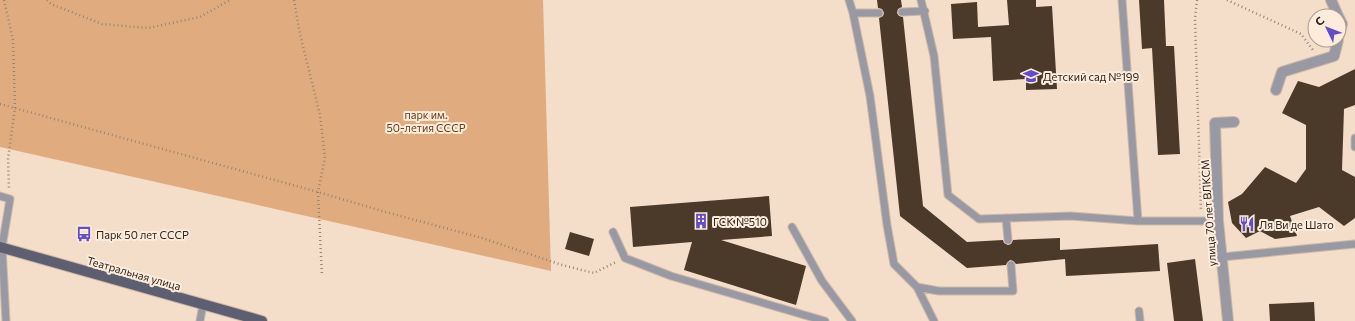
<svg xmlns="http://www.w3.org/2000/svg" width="1355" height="321" font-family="Commissioner,sans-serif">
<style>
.green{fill:#e0ac7f}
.building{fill:#4b3929}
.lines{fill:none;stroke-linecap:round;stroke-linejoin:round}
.lane-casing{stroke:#cdb8a7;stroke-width:9}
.street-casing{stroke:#cdb8a7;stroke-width:12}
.primary-casing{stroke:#cdb8a7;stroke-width:12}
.path{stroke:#968678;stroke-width:2.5;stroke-dasharray:1 3;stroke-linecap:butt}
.lane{stroke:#9999a4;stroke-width:7}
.street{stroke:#9999a4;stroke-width:10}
.primary{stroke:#5e5e71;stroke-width:10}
.labels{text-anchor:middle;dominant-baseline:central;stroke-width:4;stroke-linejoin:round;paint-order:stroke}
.poi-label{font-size:11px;fill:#2f261f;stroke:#fdebdb;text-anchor:start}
.park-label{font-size:11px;fill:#643e19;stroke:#fdebdb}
.street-label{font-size:11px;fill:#2f261f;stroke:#fdebdb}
</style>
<rect width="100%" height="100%" fill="#f4ddc9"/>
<path class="green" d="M0 0H543L551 271 0 147Z"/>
<path class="building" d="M877 0H901L902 7 898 9 897 13 899 16 903 17 923 206 967 242 1003 240 1004 243 1008 245 1011 244 1013 240 1060 238V250L1158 244 1160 271 1066 276 1065 259 1016 264 1013 261 1010 260 1007 263 1006 265 967 268 900 216 879 18 883 16 884 13 882 9 878 8Z
M1007 0H1036V7L1052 6 1057 89 1026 90V79L993 81 991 37 953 39 951 4 977 2 978 27 1009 25Z
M1139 0H1164L1166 46H1174L1180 154 1158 155 1152 48 1142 49Z
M1355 69V105L1344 109 1342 170 1355 177V218L1344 226 1319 207 1290 216 1297 236 1275 239 1260 231 1246 238 1232 223 1228 202 1242 194 1265 167 1296 183 1306 169V125L1282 113 1298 81 1319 87Z
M769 196 772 236 721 240 806 266 796 305 684 270 692 242 633 247 630 207Z
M570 232 594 239 589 256 565 249Z
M1195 259 1203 321H1174L1167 263Z
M1314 302 1315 321H1270L1269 304Z"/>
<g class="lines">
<defs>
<path id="lane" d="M849 0 853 13 870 96 887 225 894 264 917 287 939 291H1013L1011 265
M921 0 934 56 948 195 979 219 1071 216 1138 221
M1122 0 1138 221H1218
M902 12 925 11
M853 13H879
M1355 138V147
M0 196 10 199 2 247 6 321
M1006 218 1008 240
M792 227 822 281 852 321
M613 232 625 258 671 276 825 321
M1222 257 1355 244
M917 287 934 321
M1139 311 1140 321
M200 321 203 304"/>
<path id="street" d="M1331 0 1338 16
M1339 18 1342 24 1339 35
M1276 90 1282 72 1334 56 1338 40
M1228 321 1218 221 1215 123 1234 122"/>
<path id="primary" d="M0 247 262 321"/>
</defs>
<use href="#lane" class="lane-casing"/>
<use href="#street" class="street-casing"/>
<use href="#primary" class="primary-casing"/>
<path class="path" d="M4 0 13 40 15 108 8 159 9 188
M47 0 51 4 102 24 148 28 200 17 230 0
M294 0 300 34 320 115 325 158 318 192 322 276
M1197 0 1195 19 1201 211
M1227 0 1301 34 1313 50
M0 104 318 192 382 211 482 238 562 265 594 273 616 262"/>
<use href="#lane" class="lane"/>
<use href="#street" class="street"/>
<use href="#primary" class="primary"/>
</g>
<defs>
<symbol id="school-bare" viewBox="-9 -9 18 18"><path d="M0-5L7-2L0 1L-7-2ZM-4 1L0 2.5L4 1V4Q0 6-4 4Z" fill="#624ec6" stroke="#fdebdb" stroke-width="2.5" paint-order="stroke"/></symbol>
<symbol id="building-bare" viewBox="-9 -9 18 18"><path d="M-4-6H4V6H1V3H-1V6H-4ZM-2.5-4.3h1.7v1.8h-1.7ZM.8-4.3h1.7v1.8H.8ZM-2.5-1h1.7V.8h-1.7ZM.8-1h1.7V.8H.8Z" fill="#624ec6" stroke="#fdebdb" stroke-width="2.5" paint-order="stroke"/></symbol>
<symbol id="restaurant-bare" viewBox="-9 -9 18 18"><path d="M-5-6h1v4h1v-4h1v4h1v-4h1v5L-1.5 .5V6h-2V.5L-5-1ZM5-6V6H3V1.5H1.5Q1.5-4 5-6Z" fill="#624ec6" stroke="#fdebdb" stroke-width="2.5" paint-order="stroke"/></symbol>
<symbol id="bus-bare" viewBox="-9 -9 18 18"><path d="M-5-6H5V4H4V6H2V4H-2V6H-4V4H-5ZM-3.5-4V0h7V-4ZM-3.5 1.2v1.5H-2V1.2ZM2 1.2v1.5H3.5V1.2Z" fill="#624ec6" stroke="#fdebdb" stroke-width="2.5" paint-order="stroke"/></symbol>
</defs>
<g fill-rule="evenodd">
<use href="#school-bare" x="1020" y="65" width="22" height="22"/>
<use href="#building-bare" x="690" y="210" width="22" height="22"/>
<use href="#restaurant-bare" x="1236" y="213" width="22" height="22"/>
<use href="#bus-bare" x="73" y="223" width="22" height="22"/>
</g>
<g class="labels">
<g class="poi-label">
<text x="1043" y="76">Детский сад №199</text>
<text x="713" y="221">ГСК №510</text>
<text x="1259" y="224">Ля Ви де Шато</text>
<text x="96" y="234">Парк 50 лет СССР</text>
</g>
<g class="park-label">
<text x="426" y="114">парк им.<tspan x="426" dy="13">50-летия СССР</tspan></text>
</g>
<g class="street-label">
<text transform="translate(1208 213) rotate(-94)">улица 70 лет ВЛКСМ</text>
<text transform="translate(134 273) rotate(16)">Театральная улица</text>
</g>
</g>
<g transform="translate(1327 28) rotate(313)"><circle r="19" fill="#fdebdb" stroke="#ab9c90"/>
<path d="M0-3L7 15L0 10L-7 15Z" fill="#624ec6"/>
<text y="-6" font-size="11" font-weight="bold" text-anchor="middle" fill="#2f261f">С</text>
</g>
</svg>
